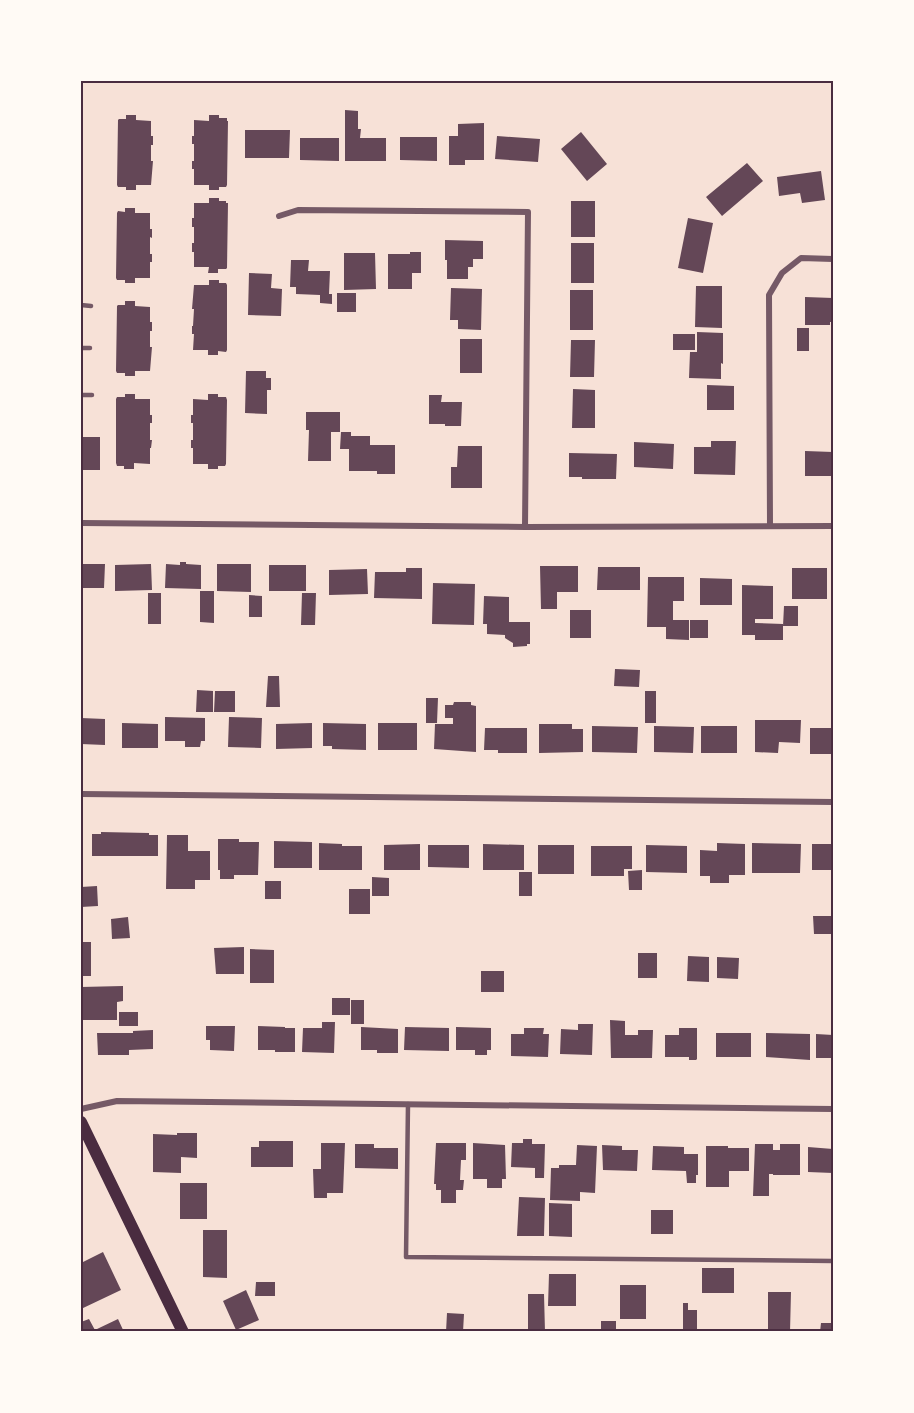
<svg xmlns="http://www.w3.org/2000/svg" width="914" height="1413" font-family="'Roboto Condensed',sans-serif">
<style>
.building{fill:#644757}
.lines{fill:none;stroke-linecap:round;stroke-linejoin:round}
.service{stroke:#755966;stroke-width:4.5}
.minor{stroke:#755966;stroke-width:6}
.secondary{stroke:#4a2c40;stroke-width:12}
.neatline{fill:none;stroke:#4a2c40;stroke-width:2}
</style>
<rect width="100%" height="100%" fill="#f7e1d7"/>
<path class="building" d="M345 110 358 111V129H361L360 138H386V161H345Z
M126 115H136V120L151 121V136H153V145H151V161H153L151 185H136V190H126V187H118L117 185 118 120 119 119H126Z
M209 115H219V118H227V121H228L227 185 226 187H219V190H209V185H194V169H192V161H194V144H192V136H194V120L209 121Z
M484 123V160H465V165H449V136H458V124Z
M245 130H290L289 158H245Z
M581 132 607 164 587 181 561 149Z
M497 136 540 139 538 162 495 159Z
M400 137H437V161L400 160Z
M300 138H339V161L300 160Z
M747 163 763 181 722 216 706 197Z
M821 171 825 200 802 203 800 193 779 196 777 177Z
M209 198H219V201H226V203H228L227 268 226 269H218V273H208L209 267H194V252H192V243H194V227H192V218H194V203H209Z
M571 201H595V237H571Z
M125 208H135V213H150V229H152V238L150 237V254H152V262H150V278H135V283H125V280H117L116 278 117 213 118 211 125 212Z
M688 218 713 223 703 273 678 268Z
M445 240 483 241V259H473V267H468V279H447V260H445Z
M571 243H594V283H571Z
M410 252H421V273H412V289H388V254H410Z
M344 253H375L376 289 344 290Z
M291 260H309L308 271H330L329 294H332V304L320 303V295L296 294V287H290Z
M249 273 272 274 271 288 282 289 281 316 248 315Z
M209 280H219V283H226L227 285V350L226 352 218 351V355H208V350H193L194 334H192V326H193L194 309H192L194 285H209Z
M696 286H722V328L695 327Z
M451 288 482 289 481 330 458 329V320H450Z
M570 290H593V330H570Z
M337 293H356V312H337Z
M805 297 833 298V322H830V325H805Z
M125 301H135V306L150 307V322H152V331H150V347H152L150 371H135V376H125V373H117L116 371 117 306 118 305H125Z
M797 328H809V351H797Z
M697 332 723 333V364L721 363V379L689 378 690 352H697Z
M673 334H695V350H673Z
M460 339H482V373H460Z
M571 340H595L594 377H570Z
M246 371H266V378H271V390H267V414L245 413Z
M707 385 734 386V410H707Z
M573 389 595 390V428H572Z
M125 394H135V399H150V415H152V423H150V440H152L151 448H150V464L134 463V469H124V466H117L116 463V399L117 397H125Z
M208 394H218V397H226L227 400 226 464 225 466H218V469H208V464H193V448H191V440H193V423H191V415H193V399L208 400Z
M429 395H442L441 402H462L461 426H445V424H429Z
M306 412H340V432H331V461H308L309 430H306Z
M341 432H351V436H370V445H395V474H377V471H349V449H340Z
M81 437H100V470H81Z
M711 441H736L735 475 694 474V447H711Z
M634 442 674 444 673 469 634 467Z
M458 446H482V488H451V467H457Z
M805 451 833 452V476H805Z
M569 453 617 454 616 479H582V477H569Z
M180 562H186V564L201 565V589L165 588 166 564 180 565Z
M81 564H105L104 588H81Z
M151 564 152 590 115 591V565Z
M217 564H251V592L217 591Z
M269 565H306V591H269Z
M540 566H578V592H557V609H541Z
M598 567H640V590H597Z
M406 568H422V599L374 598 375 572H406Z
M792 568H827V599H792Z
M367 569 368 594 329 595V570Z
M648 577H684V601H673V620H689V640L666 639V627H647Z
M700 578 732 579V605H700Z
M433 583 475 584 474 625 432 624Z
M742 585 773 586V619H755V623L783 624V640H755V635H742Z
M200 591H214V623L200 622Z
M148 593H161V624H148Z
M302 593H316L315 625H301Z
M249 595 262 596V617H249Z
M484 596 509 597V622H530V644H527V646L513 647V643L505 638V635L487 634V624H483Z
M784 606H798V626H783Z
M570 610H591V638H570Z
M690 620H708V638H690Z
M615 669 640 670 639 687 614 686Z
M268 676H279L280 707H266Z
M197 690 213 691V712H196Z
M215 691H235V712H214Z
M645 691H656V723H645Z
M426 698H438L437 723H426Z
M454 702H471V705L476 706V752L434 749 435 724H453V718H445V705H453Z
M165 717 205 718V741H201L200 747H185V741H165Z
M229 717 262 718 261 748 228 747Z
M81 718 105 719V745L81 744Z
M755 720H801L800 743 779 742 778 753 755 752Z
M122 723 158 724V748H122Z
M312 723V748L276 749V724Z
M323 723 366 724V750L332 749V746H323Z
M378 723H417V750H378Z
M539 724H572V729H583V752L539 753Z
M592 726 638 727 637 753 592 752Z
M654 726 694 727 693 753 654 752Z
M701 726H737V753H701Z
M485 728H527V753H498V750H484Z
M810 728H833V754H810Z
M101 832 149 833V835H158V856H92V834H101Z
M167 835H188V851H210V880H195V889H166Z
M218 839H239V842H259L258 875H234V879H220V870H218Z
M274 841 312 842V868H274Z
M319 843 342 844V846H362V870H319Z
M717 843 745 844V875H729V883H710V876H700V850L717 851Z
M752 843 801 844 800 873H752Z
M420 844V870H384V845Z
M483 844 524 845V870H483Z
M812 844H833V870H812Z
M428 845H469V868L428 867Z
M538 845H574V874H538Z
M646 845 687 846V873L646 872Z
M591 846H632V869H624V876H591Z
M642 870V890H629L628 871Z
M519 872H532V896H519Z
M372 877 389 878V896H372Z
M265 881H281V899H265Z
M97 886 98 906 81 907V887Z
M349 889H370V914H349Z
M813 916H833V934H814Z
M128 917 130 938 112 939 111 919Z
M81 942H91V976H81Z
M244 947V974H216L214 948Z
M250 949 274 950V983H250Z
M638 953H657V978H638Z
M688 956 709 957V982L687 981Z
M717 957 739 958 738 979 717 978Z
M481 971H504V992H481Z
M123 986V1001L117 1002V1020H82L81 987Z
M332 998H350V1015H332Z
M351 1000H364V1024H351Z
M119 1012H138V1026H119Z
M610 1020 625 1021V1035H638V1030H653L652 1058H611Z
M322 1022H335L334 1053 302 1052 303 1028H322Z
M578 1024H593L592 1055 560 1054 561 1029 578 1030Z
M206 1026H235L234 1051 210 1050V1040H206Z
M258 1026 285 1027V1028H295V1052H275V1050H258Z
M361 1027 398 1029V1053H377V1050H361Z
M405 1027 449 1028V1051L404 1050Z
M456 1027 491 1028V1050H487V1055H475V1050H456Z
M524 1028H544L543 1034H549L548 1057 511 1056V1034H524Z
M679 1028H697V1059L696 1060H689V1057H665V1035H679Z
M153 1030V1049L129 1050V1055H98L97 1033H133V1031Z
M716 1033H751V1057H716Z
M766 1033 810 1034V1060L766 1057Z
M816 1034 833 1035V1058H816Z
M177 1133H197V1158L181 1157V1173L153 1172V1134L177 1135Z
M523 1139H532V1144H545L544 1178H535V1168L511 1167 512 1143H523Z
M259 1141H293V1167H251V1147H259Z
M321 1143H345L343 1193H327V1198H314L313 1169H321Z
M436 1143H466V1160H461L460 1180H464L463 1190H456V1203H441V1190H436V1184H434Z
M473 1143 505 1145 506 1179H502V1188H487V1179H473Z
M355 1144H374V1148H398V1169L355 1168Z
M755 1144H773V1150H780V1144H800V1175H773V1174H769V1196H753Z
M577 1145 597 1146 595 1193 580 1192V1201L550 1200 551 1168H559V1165H576Z
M602 1145 622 1146V1150H638L637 1171 603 1170Z
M653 1146 684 1147V1154H698V1175H696V1183H687L686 1171 652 1170Z
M706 1146H728V1148H749V1171H729V1187H706Z
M808 1147 833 1149V1173L808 1172Z
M180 1183H207V1219H180Z
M519 1197 545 1198 544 1236H517Z
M549 1203 572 1204V1237L549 1236Z
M651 1210H673V1234H651Z
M203 1230H227V1278L203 1277Z
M103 1252 121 1290 81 1309V1263Z
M702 1268H734V1293H702Z
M549 1274H576V1306H548Z
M256 1282H275V1296H255Z
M620 1285H646V1319H620Z
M246 1290 259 1320 236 1330 223 1301Z
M768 1292H791L790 1332H768Z
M528 1294H544L545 1332H528Z
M683 1303H688V1310H697V1332H683Z
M447 1313 464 1314 463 1332H446Z
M89 1319 96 1332H81V1322Z
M118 1319 124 1332H99L97 1329Z
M601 1321H616V1332H601Z
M821 1323H833V1332H820Z
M583 1329H597V1332H583Z"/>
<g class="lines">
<path class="service" d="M81 305 91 306
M81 348H90
M81 395H92
M408 1104 406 1257 833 1261"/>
<path class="minor" d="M279 216 298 210 528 212 525 527
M81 523 525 527 833 526
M770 525 769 295 782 273 801 258 833 259
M81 794 833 802
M81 1109 117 1101 833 1109"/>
<path class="secondary" d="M81 1122 183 1332"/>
</g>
<rect width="914" height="1413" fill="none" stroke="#fffaf5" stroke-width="165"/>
<rect x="82" y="82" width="750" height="1248" class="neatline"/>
</svg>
